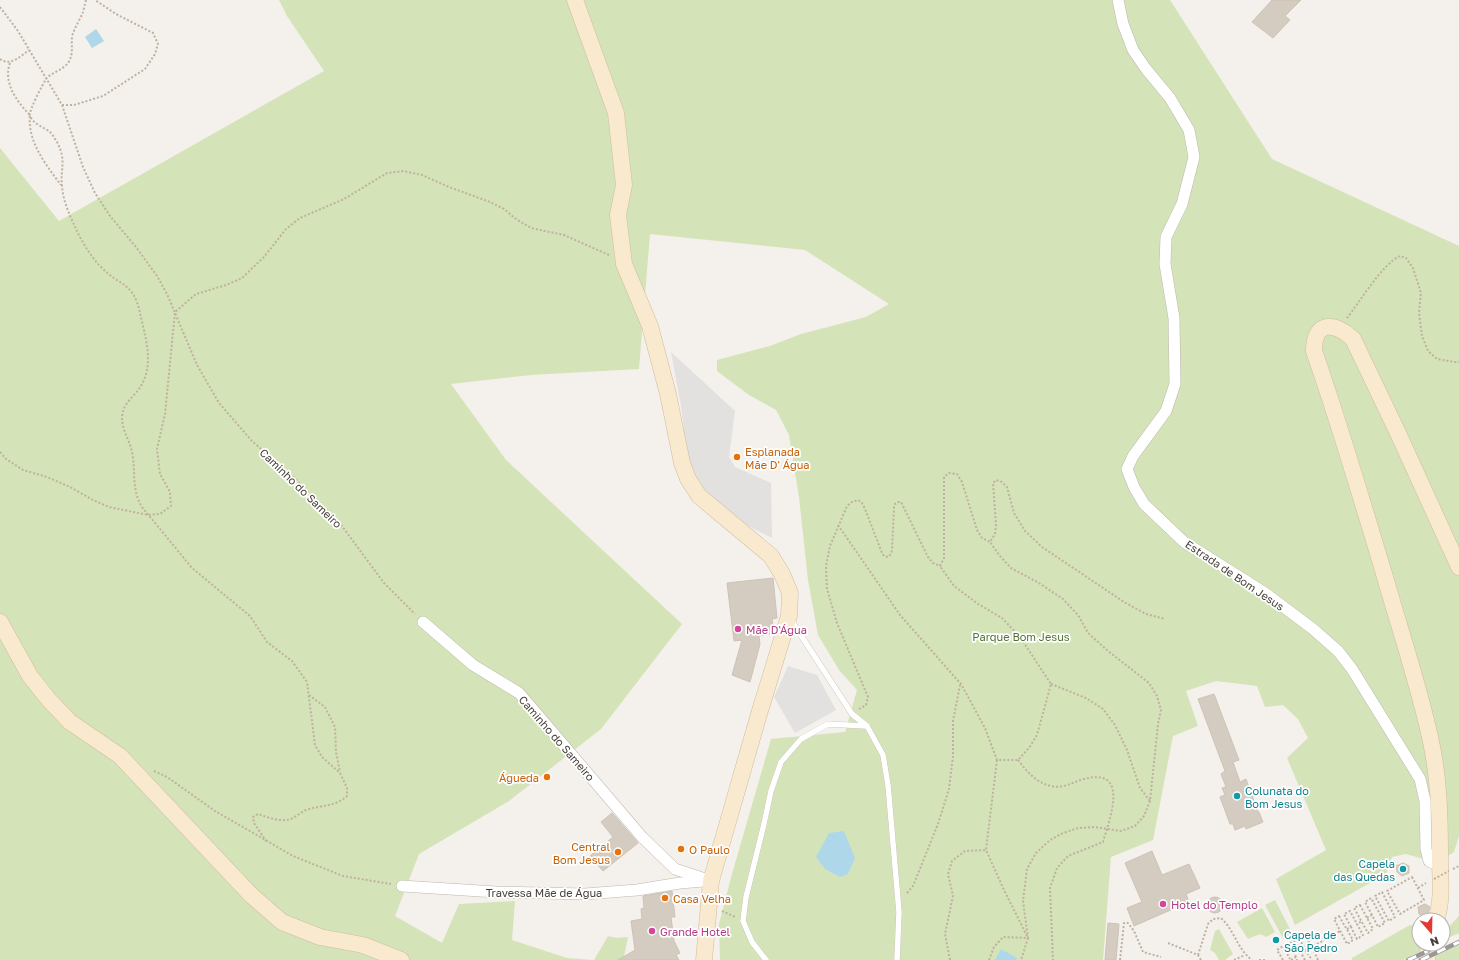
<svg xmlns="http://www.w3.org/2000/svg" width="1459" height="960" font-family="'Golos Text',sans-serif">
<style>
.green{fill:#d5e3b8}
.parking{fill:#e3e1df}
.water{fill:#aed8e9}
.building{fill:#d4cbc1;stroke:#cec2b5}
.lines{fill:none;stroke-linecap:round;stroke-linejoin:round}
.lane-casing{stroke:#beb7ae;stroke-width:6}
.street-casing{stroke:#beb7ae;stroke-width:12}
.secondary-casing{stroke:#cebd9f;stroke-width:17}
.path{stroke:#bfb1a1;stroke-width:2;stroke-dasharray:2 2;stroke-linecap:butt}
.lane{stroke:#fff;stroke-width:5.5}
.street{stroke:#fff;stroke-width:11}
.secondary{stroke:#f9eacf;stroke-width:16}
.rail-casing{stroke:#989898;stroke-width:4.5}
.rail{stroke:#fff;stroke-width:3;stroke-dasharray:9;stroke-linecap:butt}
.path-bridge{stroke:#bfb1a1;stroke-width:2;stroke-dasharray:2 2;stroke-linecap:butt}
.food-dot{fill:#e8710a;stroke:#fff;stroke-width:1.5}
.hotel-dot{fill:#d1479c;stroke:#fff;stroke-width:1.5}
.culture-dot{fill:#0f9aa8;stroke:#fff;stroke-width:1.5}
.labels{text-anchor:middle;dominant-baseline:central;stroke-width:3.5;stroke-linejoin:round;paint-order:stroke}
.food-label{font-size:11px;fill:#c56008;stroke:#fff;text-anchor:start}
.street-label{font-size:11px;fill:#474039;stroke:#fff}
.hotel-label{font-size:11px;fill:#b23c85;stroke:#fff;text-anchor:start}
.park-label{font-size:11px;fill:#527332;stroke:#fff}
.culture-label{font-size:11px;fill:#0d838f;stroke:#fff;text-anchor:start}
</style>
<rect width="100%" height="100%" fill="#f4f0eb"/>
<path class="green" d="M279 0H1170L1272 159 1459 246V836L1454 852 1446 857 1427 860 1406 854 1392 857 1386 874 1295 925 1276 879 1326 850 1287 758 1308 738 1298 719 1283 705 1265 707 1257 686 1216 681 1186 691 1198 726 1173 736 1153 840 1111 857 1103 960H720L719 924 732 874 771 739 845 732 857 690 839 670 818 635 808 580 799 497 789 435 776 410 749 395 717 371V360L770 346 801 334 866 317 889 304 805 250 650 234 639 369 531 375 451 384 506 460 682 624 601 729 509 801 419 854 395 916 442 943 459 904 515 901 512 940 567 958 594 960 608 936 617 938 628 937 624 957 626 960H0V148L59 221 324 71 287 16Z
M1275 900 1293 935 1284 940 1265 905Z
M1262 908 1275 932 1266 937 1260 934 1248 939 1237 922Z
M1459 916V933L1443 940V933Z
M1419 923V944H1436L1403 960H1352V958L1408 926Z
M1219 929 1233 954 1225 960H1219L1215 953 1210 950 1215 931Z
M1459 944V960H1426Z"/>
<path class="parking" d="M671 352 735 411 729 457 735 467 771 483 772 538 735 519 702 490 688 463 681 406Z
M788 666 817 675 836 710 795 733 774 697Z"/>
<path class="water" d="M96 29 104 41 92 48 85 37Z
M844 831 855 858 848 874 840 877 825 869 816 857 829 833Z
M1001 949 1017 958 1016 960H995Z"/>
<path class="building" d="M1272 0H1301L1285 16 1290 20 1273 38 1252 22Z
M773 578 777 618 772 619 774 633 759 636 760 644 750 682 732 675 742 640 734 641 727 583Z
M1214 694 1239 760 1233 762 1240 782 1246 779 1258 812H1259L1263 822 1246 829 1245 826 1235 830 1233 824H1230L1220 797 1225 795 1222 788 1226 787 1221 774 1225 771 1198 699Z
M612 813 638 843 603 871 590 856 613 837 601 822Z
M1152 851 1162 875 1189 864 1200 888 1186 894 1189 902 1134 926 1127 908 1142 902 1125 863Z
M1403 863 1409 866V873L1402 876 1397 872 1396 866Z
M672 891 675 917H671L674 941 680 953 676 955 679 960H618L635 950 631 921 642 919 641 909 644 908 643 896Z
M1207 905a8 8 0 1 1 16 0a8 8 0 1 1-16 0Z
M1425 904 1430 907 1427 916 1424 918 1419 914 1418 907Z
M1108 923 1119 924 1116 960H1105Z"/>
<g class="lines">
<defs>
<path id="lane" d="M791 620 852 714 867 726 883 755 888 785 899 912 897 960
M766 960 752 942 743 921 746 897 764 824 771 791 781 762 801 739 828 724 866 726"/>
<path id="street" d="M1118 0 1123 24 1133 50 1146 69 1170 98 1189 130 1194 157 1182 204 1166 237 1165 264 1174 318 1175 384 1166 411 1133 456 1127 469 1134 487 1144 504 1184 542 1265 593 1313 629 1338 651 1352 669 1420 779 1425 801 1426 849 1429 861 1433 863 1440 861
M423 622 473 665 519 693 642 837 675 869 711 881
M402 886 496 892 585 894 637 890 680 883 704 881"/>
<path id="secondary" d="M575 0 616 113 624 185 618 215 624 264 650 326 668 394 682 463 688 479 699 496 771 556 782 574 790 593 789 616 759 714 711 881 704 960
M0 622 30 676 49 700 70 722 120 756 251 895 282 922 320 937 363 945 401 960
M1436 920C1443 900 1440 878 1440 857 1440 817 1439 776 1430 737 1418 683 1400 630 1385 577 1362 501 1340 425 1314 351 1314 321 1334 321 1353 339L1397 431 1459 567
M1427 960 1429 944"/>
</defs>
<use href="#lane" class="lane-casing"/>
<use href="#street" class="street-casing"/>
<use href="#secondary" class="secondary-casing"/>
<path class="path" d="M86 0C85 4 84 8 83 12 80 20 74 28 72 37 71 46 74 54 68 63 63 70 52 72 46 79 43 84 29 110 30 115 32 124 44 127 50 132 53 135 55 139 57 142 67 161 60 169 62 186 63 201 70 216 76 229 82 242 91 257 101 267 120 287 133 281 140 313 145 335 154 363 142 384 137 394 126 401 123 411 119 426 129 438 132 452 136 471 131 489 142 507L192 568 250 616 267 642 292 661 307 682 315 745 322 757 340 773 347 788V796C335 807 321 805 306 810 299 813 293 820 286 820 277 821 267 817 258 814L253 817 254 823 266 841
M0 7 18 31 62 105 83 167 95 193 110 216 136 247 157 276 167 294 197 365 219 403 252 441 294 478 339 522 384 583 415 614
M0 59C10 67 21 56 29 50
M10 63C3 82 16 101 30 115 27 141 46 165 61 185
M62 105H74L103 96 145 69 155 54 158 44 153 33 116 14 95 0
M1347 318C1359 303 1383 263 1400 256L1406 258 1413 268 1421 293 1419 313 1422 336 1428 351 1437 359 1455 362H1459
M0 452 6 459 23 470 47 477 70 487 93 500 109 507 148 515 160 514 171 506 170 492 160 474 157 449 165 414 175 312 196 294 226 285 242 278 264 257 286 229 300 218 344 199 387 173 403 171 422 175 449 187 490 202 504 209 516 219 531 228 564 235 609 255
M838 525 900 615 961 684 985 728 997 760H1018L1029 748 1037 735 1051 684 1020 637 1002 618 978 604 954 586 940 566
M1051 684 1086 698 1103 709 1115 725 1127 750 1140 788 1150 801
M309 695 325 707 335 727 336 752 340 772
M859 709 866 705 868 697 837 623 827 589 826 566 830 546 847 506 852 502 858 500 862 503 865 509 882 553 884 556 888 557 891 554 892 550 894 507 895 504 898 502H901L928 557 933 563 940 566 944 558V477L949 473 957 474 962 482 977 530 982 538 990 542 995 534 996 525 993 483 996 480 1002 482 1007 487 1014 513 1025 531 1042 547 1124 602 1146 614 1165 619
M997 760 986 850 1004 890 1028 938 1021 960
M1018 760C1027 772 1037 783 1051 786 1063 789 1073 782 1084 779 1130 767 1110 818 1103 842L1068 856 1057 868 1050 888 1053 960
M154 771 167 777 215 811 293 856 343 876 391 884
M1453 869 1459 866
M1412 877 1424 900 1400 914 1387 891Z
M1418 888 1426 883
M1382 892 1395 917 1389 921 1375 896Z
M907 893 913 886 938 824 949 789 953 756V721L960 685
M1360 905 1373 929 1368 933 1354 908Z
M722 911 735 917
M1339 916 1353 940 1347 944 1334 919Z
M1367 918 1372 915 1378 927 1385 923 1371 898 1365 902 1372 915
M1351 927 1344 914 1350 911 1357 924
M1347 929 1351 927 1357 939 1363 935 1357 924 1362 921
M1168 943 1198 955 1201 960
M1306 951 1299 938 1304 935 1312 947
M1198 955 1208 924 1213 919 1221 918C1235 931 1237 949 1252 960
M1296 957 1289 944 1294 941 1301 953
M950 960 945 934 953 896 948 874 952 861 965 851 986 850
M989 960 994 947 1003 937 1028 938 1023 901 1027 869 1036 853 1050 840 1063 833 1078 828 1095 827 1121 831 1135 826 1144 816 1150 801 1158 724 1161 710 1157 696 1149 683 1108 651 1088 633 1078 615 1063 599 1039 583 1011 568 999 555 990 542
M1120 960 1124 923H1128L1134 931 1143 952 1161 957
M1234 960 1245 955
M1259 960H1266
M1283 960 1277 950 1283 946 1290 959
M1291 960 1296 957 1297 960
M1305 960 1301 953 1306 951 1312 960
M1318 960 1312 947 1340 931"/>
<use href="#lane" class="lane"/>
<use href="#street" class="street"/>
<use href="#secondary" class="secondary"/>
<defs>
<path id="rail" d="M1408 960 1428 951
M1421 960 1459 942"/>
</defs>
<use href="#rail" class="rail-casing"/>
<use href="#rail" class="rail"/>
<path class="path-bridge" d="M1434 879 1449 871"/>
</g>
<g class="food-dot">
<circle cx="737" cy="457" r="4"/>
<circle cx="547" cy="777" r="4"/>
<circle cx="681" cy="849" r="4"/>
<circle cx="618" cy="852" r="4"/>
<circle cx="665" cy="898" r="4"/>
</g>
<g class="hotel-dot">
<circle cx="738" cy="629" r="4"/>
<circle cx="1163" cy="904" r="4"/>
<circle cx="652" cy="931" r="4"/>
</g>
<g class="culture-dot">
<circle cx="1237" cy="796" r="4"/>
<circle cx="1403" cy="869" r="4"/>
<circle cx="1276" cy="940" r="4"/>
</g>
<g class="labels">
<g class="food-label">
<text x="745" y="451">Esplanada<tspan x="745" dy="13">Mãe D' Água</tspan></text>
<text x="539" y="777" text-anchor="end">Águeda</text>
<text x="610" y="846" text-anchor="end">Central<tspan x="610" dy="13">Bom Jesus</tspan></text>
<text x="689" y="849">O Paulo</text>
<text x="673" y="898">Casa Velha</text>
</g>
<g class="street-label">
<text transform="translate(301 488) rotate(44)">Caminho do Sameiro</text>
<text transform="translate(1235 575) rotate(34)">Estrada de Bom Jesus</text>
<text transform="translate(557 738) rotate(49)">Caminho do Sameiro</text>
<text x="544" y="892">Travessa Mãe de Água</text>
</g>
<g class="hotel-label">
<text x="746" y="629">Mãe D'Água</text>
<text x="1171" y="904">Hotel do Templo</text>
<text x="660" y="931">Grande Hotel</text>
</g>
<g class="park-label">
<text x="1021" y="636">Parque Bom Jesus</text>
</g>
<g class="culture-label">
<text x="1245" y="790">Colunata do<tspan x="1245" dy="13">Bom Jesus</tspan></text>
<text x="1395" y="863" text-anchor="end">Capela<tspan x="1395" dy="13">das Quedas</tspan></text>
<text x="1284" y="934">Capela de<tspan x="1284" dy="13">São Pedro</tspan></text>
</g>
</g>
<g transform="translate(1431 932) rotate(160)"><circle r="19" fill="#ffffff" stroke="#b5b3b0"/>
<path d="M0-3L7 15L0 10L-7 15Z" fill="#e43832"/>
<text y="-6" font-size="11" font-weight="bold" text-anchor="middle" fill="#474039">N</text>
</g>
</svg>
